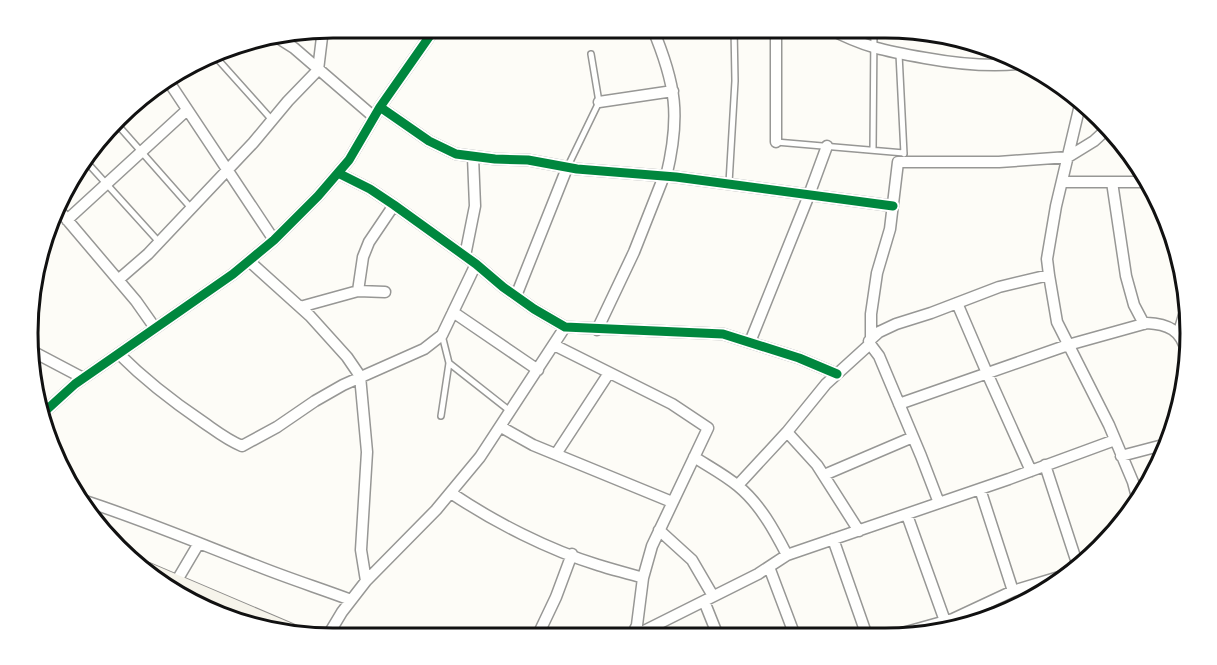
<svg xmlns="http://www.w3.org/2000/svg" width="1217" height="665" font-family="Bitter,serif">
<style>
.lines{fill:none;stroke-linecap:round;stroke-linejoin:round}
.lane-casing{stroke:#979795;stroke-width:8}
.street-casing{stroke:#979795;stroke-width:13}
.secondary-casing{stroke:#8e8d8b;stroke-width:17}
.lane{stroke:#fffffe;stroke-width:5}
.street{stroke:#fffffe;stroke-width:10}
.secondary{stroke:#f6f4eb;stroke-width:15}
.cycleway-casing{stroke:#fff;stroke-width:13}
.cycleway{stroke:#00873e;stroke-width:9}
.rim{fill:none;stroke:#111;stroke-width:3}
</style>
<rect width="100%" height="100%" fill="#fdfcf7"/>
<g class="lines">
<defs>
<path id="lane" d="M213 54 272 120
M899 54 904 154
M116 123 191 208
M776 142 904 153
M873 150 874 28
M83 158 159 242
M567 168 599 102 591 54
M729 183 735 81 734 27
M449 363 510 411
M441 416 449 363 442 335"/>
<path id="street" d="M652 27C676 84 681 116 666 177
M776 27V142
M828 28C864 47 885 51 925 58 958 64 992 68 1026 63
M275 36 294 48 374 117
M167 79 274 240
M599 102 673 91
M1080 105 1056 206 1047 259 1049 275 1057 322 1109 425 1133 482 1138 501
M380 107 429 141 456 154 495 159 528 160 577 169 676 177 893 206
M338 173 370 189 394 205 476 264 503 287 534 309 565 327 723 334 799 358 837 374
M1062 182H1144
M1112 182 1126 276 1134 305 1144 324
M58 209 136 301 155 328
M67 220 187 110
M465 256 475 206 473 157
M249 261 310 316 347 357 360 376 367 452 361 550 366 581
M118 280 148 254 253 143 288 101 318 70 323 29
M358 291 363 257 369 242 394 205
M516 296 567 168
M957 303 987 373 1031 471
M300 307 358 291 385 292
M453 312 538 370
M597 330 634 252 664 176
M1179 332 1184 315
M871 339V314L877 273 890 229 898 162H999L1068 157 1094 141 1107 129
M869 341 879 332 896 324 931 313 999 287 1049 275
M750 342 809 195 827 146
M554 345 672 404 708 428 652 546 643 578 637 625 632 636
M28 349 83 378
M119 354C145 380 172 401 203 422 216 431 227 440 242 446L277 427 315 401 343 385 424 349 442 335 476 264
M899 404 1068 345 1147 323C1167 324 1182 330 1186 352
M42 414 75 384 233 274 274 240 318 196 349 160 380 107 436 27
M501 427 533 445 672 502
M787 432 817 465 859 531
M556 454 609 373
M1121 456 1163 445
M694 457C708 466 725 475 738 486 760 504 774 530 787 555
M1045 465 1078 566
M824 475 913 437
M738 485 787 432 826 384 870 344 879 356 921 456 939 503
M980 489 1013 591
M451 493C494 522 549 550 598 565 613 570 628 573 643 578
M82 500C141 519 198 543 255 565 287 578 319 588 351 600
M907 515 945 621
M659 530 692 560 713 596
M833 539 867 636
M769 567 795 636
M176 582 199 543
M704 601 718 636
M634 636 758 574 787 555 1009 479 1115 440
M892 636 953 619 1013 591 1069 574
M327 637 342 612 366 581 436 510 480 457 565 327
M537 637 556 597 572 554"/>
<path id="secondary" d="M147 570 302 636"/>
</defs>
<use href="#lane" class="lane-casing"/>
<use href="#street" class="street-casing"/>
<use href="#secondary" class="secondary-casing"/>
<use href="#lane" class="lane"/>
<use href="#street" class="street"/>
<use href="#secondary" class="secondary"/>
<defs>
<path id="cycleway" d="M380 107 429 141 456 154 495 159 528 160 577 169 676 177 893 206
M338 173 370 189 394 205 476 264 503 287 534 309 565 327 723 334 799 358 837 374
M42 414 75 384 233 274 274 240 318 196 349 160 380 107 436 27"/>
</defs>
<use href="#cycleway" class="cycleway-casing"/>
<use href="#cycleway" class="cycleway"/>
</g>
<path d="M0 0H1217V665H0ZM333 38H885A295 295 0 0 1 1180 333V333A295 295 0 0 1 885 628H333A295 295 0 0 1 38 333V333A295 295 0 0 1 333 38Z" fill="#fff" fill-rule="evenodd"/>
<path class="rim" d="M333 38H885A295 295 0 0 1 1180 333V333A295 295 0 0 1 885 628H333A295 295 0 0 1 38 333V333A295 295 0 0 1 333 38Z"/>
</svg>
